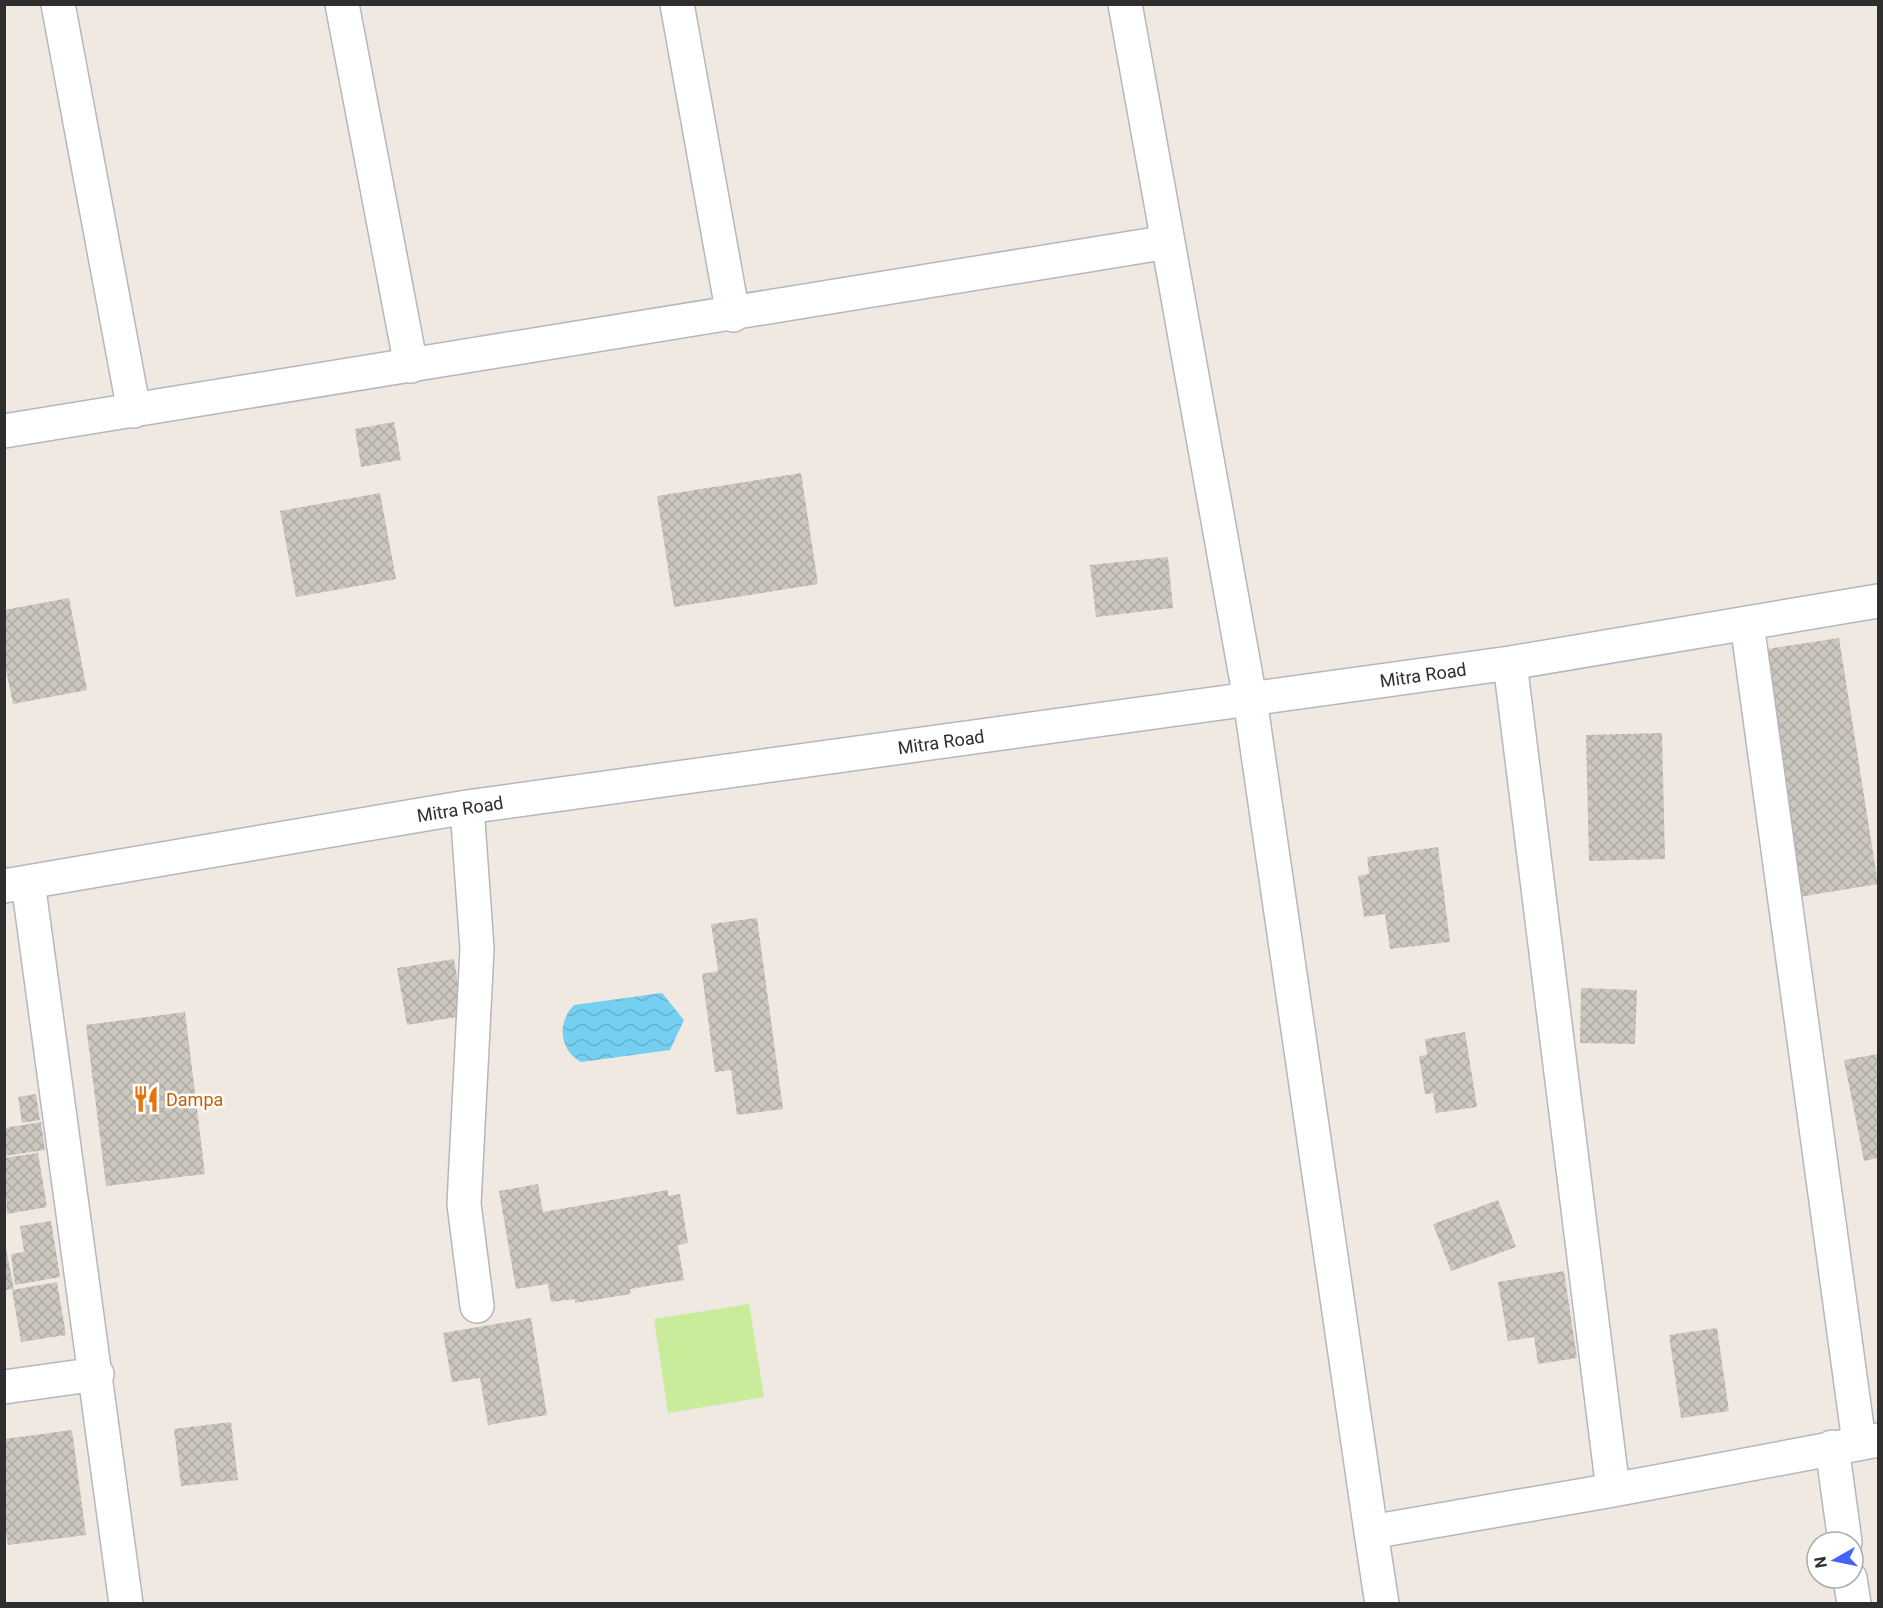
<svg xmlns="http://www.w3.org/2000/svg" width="1883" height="1608" font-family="Roboto,sans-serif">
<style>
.pitch{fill:#c9ec9a}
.water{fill:url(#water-waves)}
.building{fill:url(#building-cross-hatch)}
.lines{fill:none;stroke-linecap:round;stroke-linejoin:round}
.minor-casing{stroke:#b4b7c1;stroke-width:36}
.minor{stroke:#fff;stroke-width:33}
.labels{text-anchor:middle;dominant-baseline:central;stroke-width:5;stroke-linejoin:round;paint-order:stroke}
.street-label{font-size:18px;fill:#2e2e2e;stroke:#fff}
.food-label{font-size:18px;fill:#c56008;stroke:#fff;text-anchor:start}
</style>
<defs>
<pattern id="water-waves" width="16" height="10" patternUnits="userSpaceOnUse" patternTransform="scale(1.5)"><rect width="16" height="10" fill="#75cff0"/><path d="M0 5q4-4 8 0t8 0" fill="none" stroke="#66b2ce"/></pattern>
<pattern id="building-cross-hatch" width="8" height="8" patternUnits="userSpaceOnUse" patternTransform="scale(1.5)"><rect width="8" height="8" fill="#cbc7bf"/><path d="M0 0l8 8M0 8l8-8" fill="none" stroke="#afaba4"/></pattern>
</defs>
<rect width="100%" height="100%" fill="#efe9e1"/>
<path class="pitch" d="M749 1304 764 1397 668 1413 654 1319Z"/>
<path class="water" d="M662 993 684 1020 670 1050 581 1062C559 1050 557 1022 574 1005Z"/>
<path class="building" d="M394 422 401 460 361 467 355 429Z
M801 473 818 584 674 607 657 496Z
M380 493 396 579 296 597 280 511Z
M1168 557 1173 608 1096 617 1090 565Z
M69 598 87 690 13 704 4 660V610Z
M1839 638 1878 884 1793 898 1754 651Z
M1662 733 1665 859 1589 861 1586 735Z
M1438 847 1450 942 1390 949 1385 914 1364 917 1358 876 1369 874 1367 857Z
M757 918 783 1109 737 1115 731 1070 715 1072 702 974 718 971 711 924Z
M454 959 463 1016 407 1025 397 968Z
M1581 988 1637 990 1635 1044 1580 1043Z
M185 1012 205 1174 106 1186 86 1025Z
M1465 1032 1477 1107 1436 1113 1433 1093 1425 1094 1419 1056 1427 1055 1425 1039Z
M1878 1054V1158L1864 1161 1844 1060Z
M36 1094 40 1120 22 1123 18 1097Z
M41 1122 45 1150 4 1156V1128Z
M38 1153 47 1207 7 1214 4 1158Z
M538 1184 543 1212 668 1190V1196L680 1194 688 1243 678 1245 684 1280 630 1289 631 1294 575 1303V1299L551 1302 548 1284 516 1289 499 1191Z
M1498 1200 1516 1247 1451 1271 1433 1224Z
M51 1221 60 1277 15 1285 11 1254 24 1252 20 1226Z
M4 1239 14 1289 4 1290Z
M1564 1271 1577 1358 1538 1364 1534 1337 1508 1341 1498 1282Z
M57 1282 66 1335 21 1342 12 1290Z
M531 1318 547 1415 488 1425 480 1378 452 1382 443 1333Z
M1717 1328 1729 1411 1681 1418 1669 1335Z
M231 1422 238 1480 181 1486 174 1429Z
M72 1430 86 1535 8 1545 4 1521V1439Z"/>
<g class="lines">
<defs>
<path id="minor" d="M58 4 134 411
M342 4 411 366
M677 4 733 315
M1168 242 1250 699 1371 1532 1613 1490 1878 1440
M4 431 1168 242 1125 4
M1747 623 1859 1442
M1510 663 1613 1490
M467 807 477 949 464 1204 477 1306
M28 882 126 1604
M4 886 467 807 1510 663 1878 601
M4 1387 97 1374
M1832 1447 1845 1542
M1371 1532 1382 1604
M1850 1578 1854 1604"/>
</defs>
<use href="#minor" class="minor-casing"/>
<use href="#minor" class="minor"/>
</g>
<defs>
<symbol id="restaurant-bare" viewBox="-9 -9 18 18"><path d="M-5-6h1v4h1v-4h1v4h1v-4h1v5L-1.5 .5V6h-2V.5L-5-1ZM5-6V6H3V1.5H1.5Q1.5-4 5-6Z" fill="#e8710a" stroke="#fff" stroke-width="2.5" paint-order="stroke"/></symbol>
</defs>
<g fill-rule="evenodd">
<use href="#restaurant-bare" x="127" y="1080" width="38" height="38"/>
</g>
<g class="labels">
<g class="street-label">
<text transform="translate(1423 675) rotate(-8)">Mitra Road</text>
<text transform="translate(941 742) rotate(-8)">Mitra Road</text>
<text transform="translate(460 809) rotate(-9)">Mitra Road</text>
</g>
<g class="food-label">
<text x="166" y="1099">Dampa</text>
</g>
</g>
<rect width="1883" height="1608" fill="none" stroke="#2e2e2e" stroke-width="12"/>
<g transform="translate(1835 1560) rotate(261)"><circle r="28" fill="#ffffff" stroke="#ababab" stroke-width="1.5"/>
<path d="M0-4.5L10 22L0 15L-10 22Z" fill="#4264fb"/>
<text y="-9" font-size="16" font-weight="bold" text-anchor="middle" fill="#2e2e2e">N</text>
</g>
</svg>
